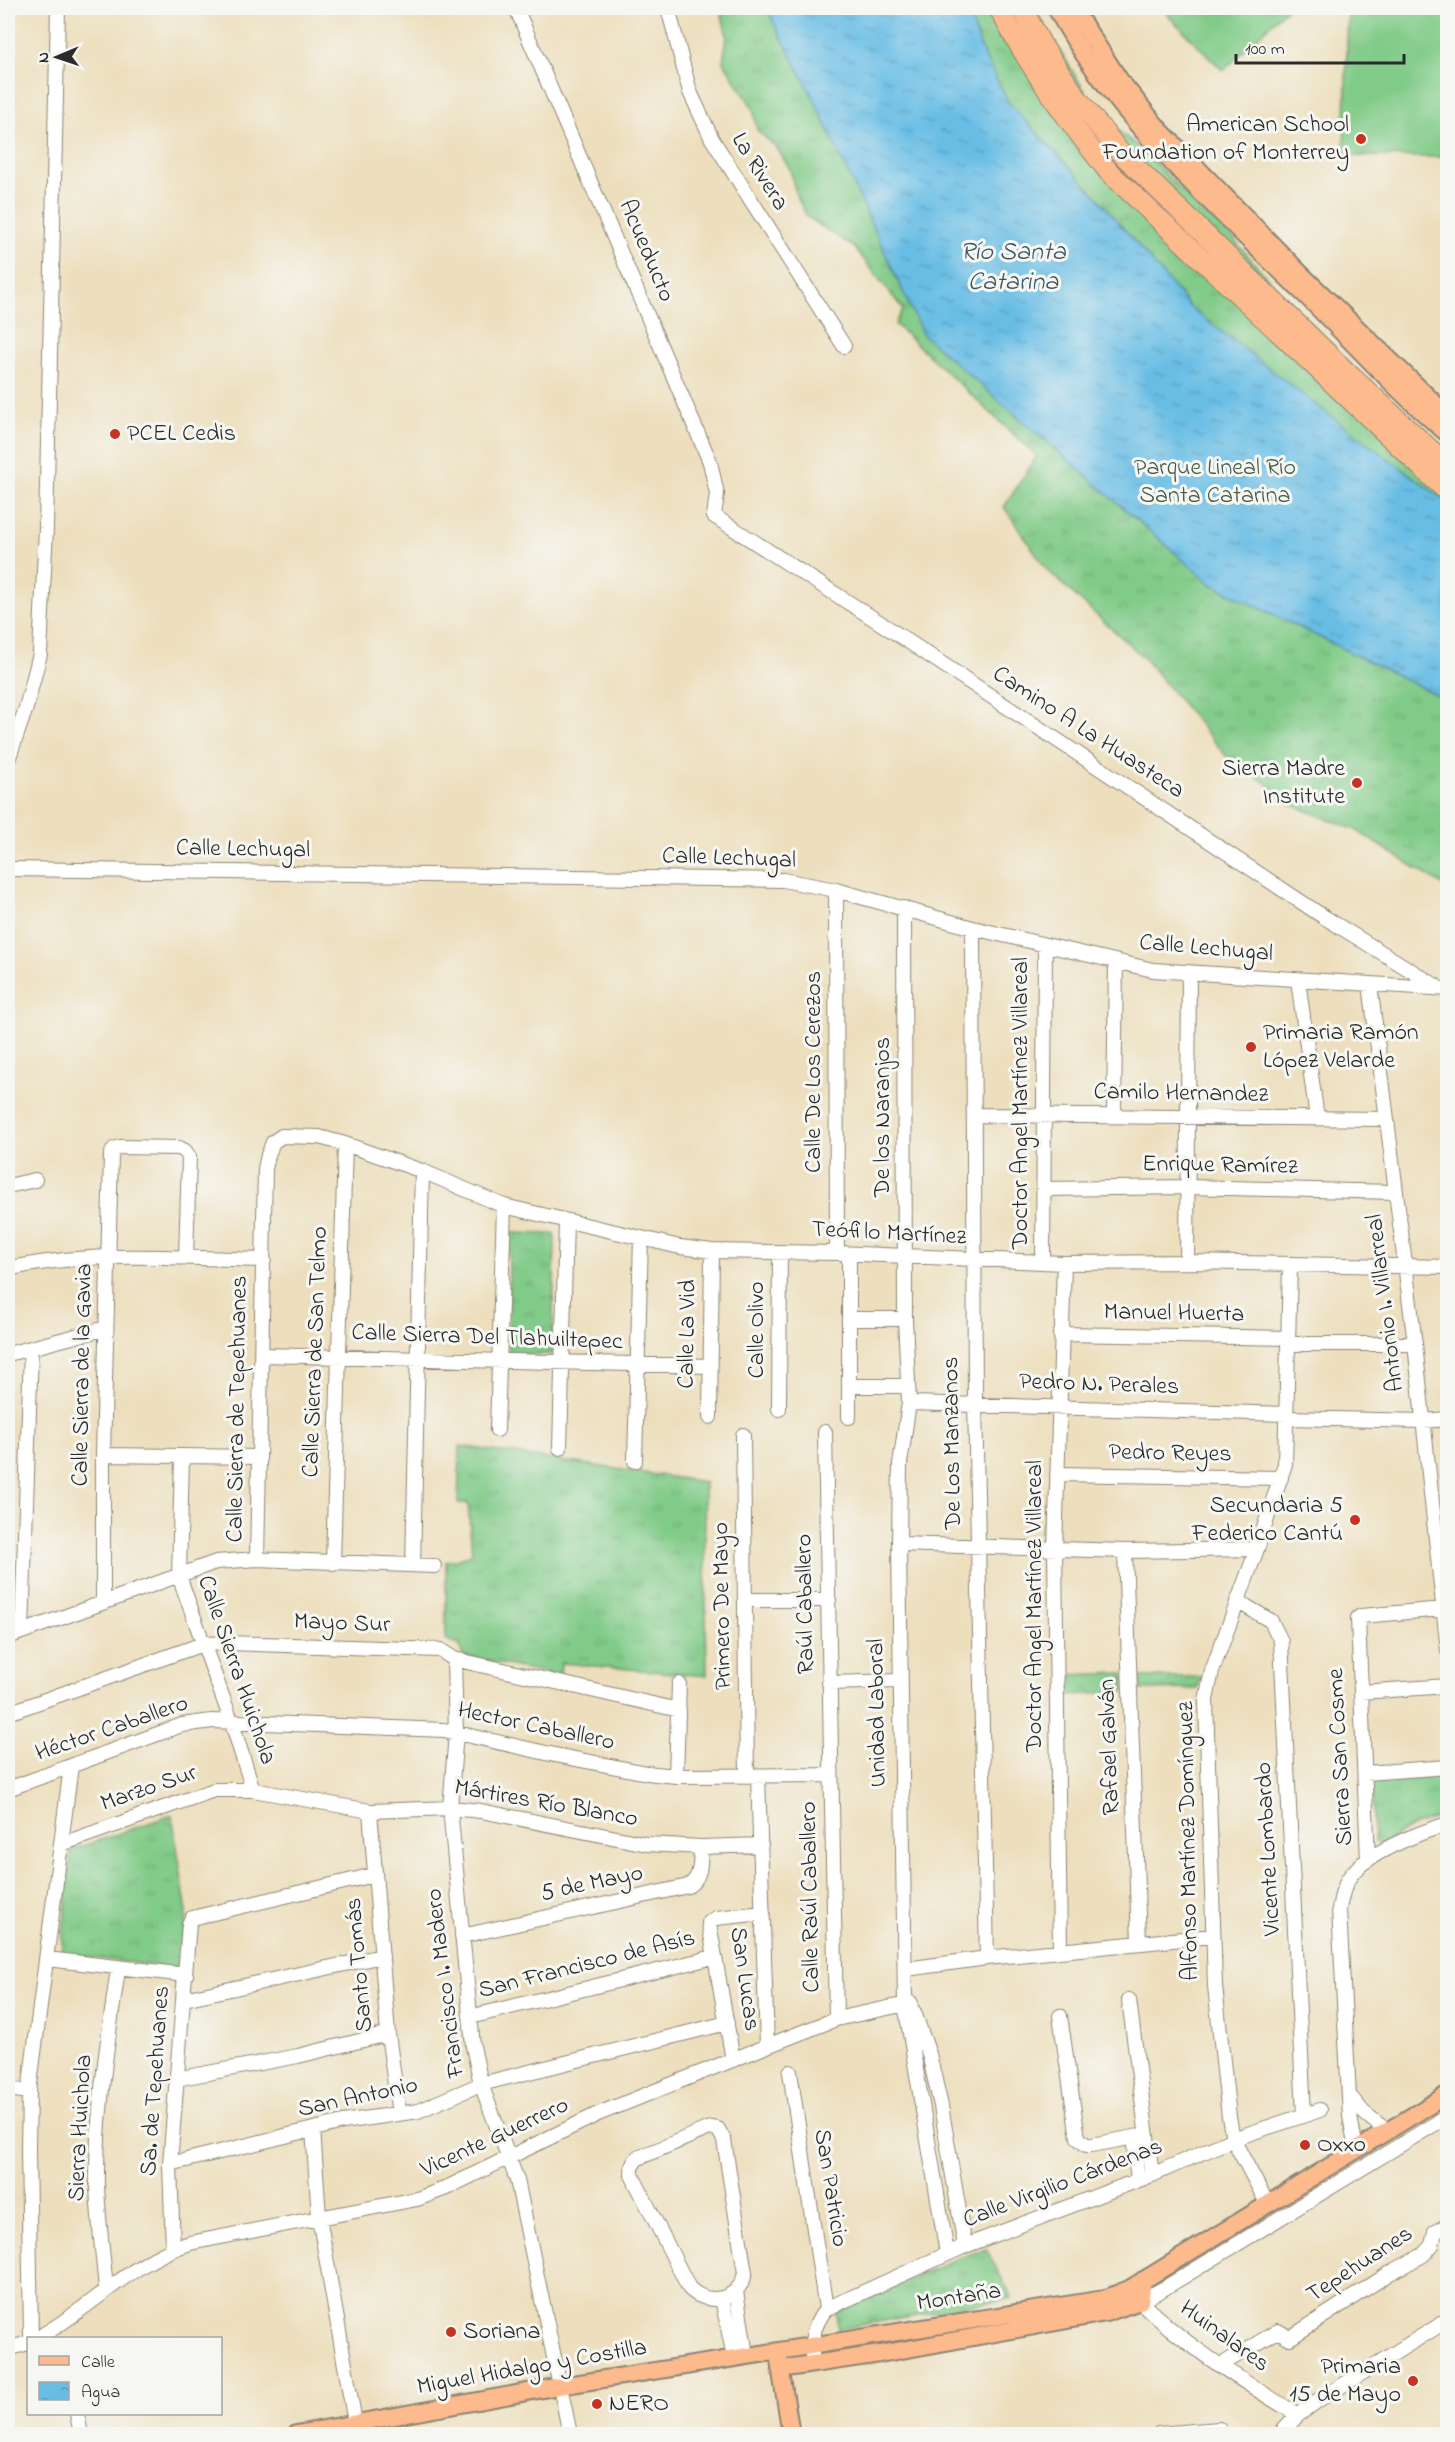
<svg xmlns="http://www.w3.org/2000/svg" width="1455" height="2442" font-family="'Indie Flower',sans-serif">
<style>
.grass{fill:url(#grass-tufts);stroke:#567b5a;stroke-width:1.5}
.pitch{fill:#81cb88;stroke:#567b5a;stroke-width:1.5}
.water{fill:url(#water-ripples);stroke:#4a7488;stroke-width:1.5}
.lines{fill:none;stroke-linecap:round;stroke-linejoin:round}
.minor-casing{stroke:#8c8574;stroke-width:16}
.major-casing{stroke:#8c8574;stroke-width:20}
.highway-casing{stroke:#8c8574;stroke-width:22}
.minor{stroke:#fff;stroke-width:14}
.major{stroke:#fcba8d;stroke-width:16}
.highway{stroke:#fcba8d;stroke-width:20}
.poi-dot{fill:#c8321e;stroke:#f6f6f2;stroke-width:2}
.labels{text-anchor:middle;dominant-baseline:central;stroke-width:6;stroke-linejoin:round;paint-order:stroke}
.poi-label{font-size:24px;fill:#2b2b2b;stroke:#f6f6f2;text-anchor:start}
.street-label{font-size:24px;fill:#2b2b2b;stroke:#f6f6f2}
.park-label{font-size:24px;fill:#455b47;stroke:#f6f6f2}
.water-label{font-size:26px;font-style:italic;fill:#3d5763;stroke:#f6f6f2}
</style>
<defs>
<pattern id="grass-tufts" width="24" height="20" patternUnits="userSpaceOnUse" patternTransform="scale(1.5)"><rect width="24" height="20" fill="#81cb88"/><path d="M3 7l-1-3M5 7V3M7 7l1-3M15 17l-1-3M17 17v-4M19 17l1-3" fill="none" stroke="#70ae76"/></pattern>
<pattern id="water-ripples" width="26" height="14" patternUnits="userSpaceOnUse" patternTransform="scale(1.5)"><rect width="26" height="14" fill="#68bde5"/><path d="M2 4q2-2 4 0t4 0M15 11q2-2 4 0t4 0" fill="none" stroke="#569aba"/></pattern>
</defs>
<rect width="100%" height="100%" fill="#f6f6f2"/>
<filter id="ink" filterUnits="userSpaceOnUse"><feTurbulence type="fractalNoise" baseFrequency=".0167" numOctaves="2"/><feDisplacementMap in="SourceGraphic" scale="12" xChannelSelector="R" yChannelSelector="G"/><feConvolveMatrix kernelMatrix="1 2 1 2 8 2 1 2 1" color-interpolation-filters="sRGB"/></filter>
<filter id="wash" filterUnits="userSpaceOnUse"><feTurbulence type="fractalNoise" baseFrequency=".008" numOctaves="4" result="noise"/><feDisplacementMap in="SourceGraphic" scale="24" xChannelSelector="R" yChannelSelector="G"/><feGaussianBlur stdDeviation="1.35" result="paint"/><feColorMatrix in="noise" values="0 0 0 0 0 0 0 0 0 0 0 0 0 0 0 0 0 1.4 0 .05"/><feComposite in="paint" operator="in"/></filter>
<g filter="url(#wash)">
<rect width="100%" height="100%" fill="#eddfbd"/>
<path class="grass" d="M720 8H1034L1090 100 1108 122 1141 149 1190 199 1230 235 1270 281 1353 367 1410 421 1447 451V888L1356 830 1290 804 1267 784 1227 757 1144 658 1048 571 1004 507 1037 456 895 324 903 309 854 247 807 217 796 195 790 169 777 148 757 130 753 108 723 61 727 36Z
M509 1233 555 1234 552 1354 509 1355Z
M460 1446 704 1482 707 1676 561 1663 560 1676 463 1656 460 1646 446 1639V1561L456 1560 472 1554 468 1503H458Z
M1124 1673V1692L1067 1695V1675Z
M1140 1677H1202L1197 1689 1141 1690Z
M1446 1775 1447 1814 1412 1826 1380 1846 1374 1841 1372 1784 1377 1780Z
M172 1815 187 1913 182 1969 61 1954 71 1850Z
M986 2249 1012 2298 838 2329 836 2313 956 2259Z"/>
<path class="pitch" d="M1161 8H1287L1223 71Z
M1348 8H1447L1443 157 1344 156Z"/>
<path class="water" d="M766 8H967L983 53 1009 103 1094 193 1190 307 1319 407 1447 502V700L1211 584 923 335 814 99Z"/>
</g>
<g filter="url(#ink)">
<g class="lines">
<defs>
<path id="minor" d="M516 8 710 462 717 494 714 516 882 624 1324 917 1436 986
M668 8 690 92 712 139 844 346
M8 760 26 708 40 654 46 528 58 8
M8 869 783 880 836 890 973 928 1153 970 1448 989
M836 890 837 1253
M904 908 905 1319 909 1403 900 1464 899 1544 905 2004 947 2253
M973 928 975 1404 987 1958
M1298 980 1317 1118
M1370 984 1415 1344 1448 1651
M974 1115 1387 1119
M1114 1115 1116 962
M8 1186 35 1180
M1044 1189 1187 1187 1395 1192
M849 1254V1417
M1043 1262 1045 945
M1187 1262 1189 972
M8 1269C90 1250 179 1258 264 1260
M850 1319H905
M1060 1334 1288 1338
M1288 1344H1415
M8 1354 106 1328
M262 1355 711 1366
M850 1386H907
M909 1403 1287 1414
M779 1409 780 1252
M710 1417 712 1251
M1287 1418 1423 1421 1448 1419
M497 1430 504 1206
M825 1432 836 2019
M743 1435 747 1776
M560 1448 566 1221
M103 1455 259 1457
M182 1458 179 1576 232 1723 253 1790
M635 1461 641 1238
M1057 1474 1281 1478
M899 1544 1125 1551 1257 1549
M1125 1551 1139 1942
M257 1559 265 1169 268 1155 273 1142 282 1136 319 1137 345 1144 422 1171 504 1206 680 1247 712 1251 837 1253 1064 1263 1187 1262 1448 1267
M333 1563 345 1144
M413 1565 422 1171
M745 1600H829
M1237 1601 1271 1621 1281 1641 1304 2115
M103 1602V1455L111 1155 114 1149 120 1147 179 1148 185 1151 189 1157 186 1258
M22 1632 31 1348
M8 1637 216 1562 257 1559 434 1566
M454 1659 456 1733 450 1808 473 2046 481 2084 517 2180 570 2434
M829 1683 900 1681
M1361 1692 1448 1686
M8 1713 203 1644 228 1643 440 1650 454 1659 679 1710
M1365 1773 1448 1767
M676 1776 679 1684
M758 1776 767 2046
M8 1789 182 1725 212 1721 444 1730 555 1755 647 1773 676 1776 831 1775
M370 1811 388 2034 399 2114
M62 1844 214 1790H253L370 1811 450 1808 481 1811 647 1844 701 1847 761 1845
M1368 1860 1358 1618 1361 1616 1444 1609
M462 1936 688 1886C702 1878 700 1862 701 1847
M1060 1950 1055 1550 1064 1263
M47 1959 186 1975
M906 1969 987 1958 1213 1936
M184 1999 382 1956
M1129 2000 1152 2175
M914 2012 929 2054 941 2106 965 2246
M1060 2016 1078 2138 1086 2145H1092L1145 2135
M470 2017 714 1957
M733 2060 709 1923 716 1918 763 1913
M790 2072 826 2309
M176 2079 298 2056 388 2034
M8 2089 29 2092
M1349 2095 1363 2112 1387 2131
M713 2128 718 2129 724 2140 745 2273C739 2301 708 2307 689 2288L632 2175C632 2167 632 2163 638 2158L707 2129Z
M313 2129 319 2217 357 2434
M1133 2138 1138 2180
M1356 2150 1350 2116 1339 1909C1341 1898 1343 1887 1349 1878 1363 1854 1421 1832 1448 1824
M170 2164 343 2122 418 2111 481 2084 727 2023
M1267 2203 1233 2139 1229 2117 1215 1986 1206 1700 1212 1671 1257 1549 1285 1464 1290 1266
M173 2248 170 2164 189 1924 192 1918 374 1875
M106 2289C103 2254 98 2219 97 2184 96 2112 108 2040 118 1969
M736 2291 746 2355
M1135 2296C1181 2344 1241 2380 1298 2415
M722 2299 734 2357
M1140 2301 1163 2289 1448 2116
M31 2338 28 2149 29 2092 71 1766
M37 2338C89 2310 132 2261 190 2243L417 2199 444 2189 598 2114 767 2046 836 2019 911 2003
M8 2349 28 2343
M813 2364C810 2342 812 2327 826 2309L965 2246 1152 2175 1233 2139 1320 2110
M1221 2365 1278 2331 1290 2338 1390 2273 1423 2255 1432 2245 1435 2232 1448 2225
M77 2414 81 2434
M1159 2434 1219 2429
M1280 2434 1298 2415 1317 2401 1448 2320"/>
<path id="major" d="M1056 8C1115 119 1216 207 1305 295 1352 341 1397 392 1448 434
M1073 8 1119 79 1159 129 1301 274 1448 416
M779 2360 791 2434
M780 2369 880 2354 1106 2313 1140 2301 1143 2280
M296 2434 560 2386 1104 2299 1129 2289 1448 2094"/>
<path id="highway" d="M999 8C1029 67 1067 120 1109 172L1448 492
M1022 8 1041 44 1077 98 1118 150 1341 367 1448 466"/>
</defs>
<use href="#minor" class="minor-casing"/>
<use href="#major" class="major-casing"/>
<use href="#highway" class="highway-casing"/>
<use href="#minor" class="minor"/>
<use href="#major" class="major"/>
<use href="#highway" class="highway"/>
</g>
</g>
<g class="poi-dot">
<circle cx="1361" cy="139" r="6"/>
<circle cx="115" cy="434" r="6"/>
<circle cx="1357" cy="783" r="6"/>
<circle cx="1251" cy="1047" r="6"/>
<circle cx="1355" cy="1520" r="6"/>
<circle cx="1305" cy="2145" r="6"/>
<circle cx="451" cy="2332" r="6"/>
<circle cx="1413" cy="2381" r="6"/>
<circle cx="597" cy="2404" r="6"/>
</g>
<g class="labels">
<g class="poi-label">
<text x="1349" y="125" text-anchor="end">American School<tspan x="1349" dy="28">Foundation of Monterrey</tspan></text>
<text x="127" y="434">PCEL Cedis</text>
<text x="1345" y="769" text-anchor="end">Sierra Madre<tspan x="1345" dy="28">Institute</tspan></text>
<text x="1263" y="1033">Primaria Ramón<tspan x="1263" dy="28">López Velarde</tspan></text>
<text x="1343" y="1506" text-anchor="end">Secundaria 5<tspan x="1343" dy="28">Federico Cantú</tspan></text>
<text x="1317" y="2145">Oxxo</text>
<text x="463" y="2332">Soriana</text>
<text x="1401" y="2367" text-anchor="end">Primaria<tspan x="1401" dy="28">15 de Mayo</tspan></text>
<text x="609" y="2404">NERO</text>
</g>
<g class="street-label">
<text transform="translate(759 172) rotate(58)">La Rivera</text>
<text transform="translate(646 251) rotate(67)">Acueducto</text>
<text transform="translate(1088 733) rotate(33)">Camino A La Huasteca</text>
<text transform="translate(243 850) rotate(1)">Calle Lechugal</text>
<text transform="translate(729 859) rotate(2)">Calle Lechugal</text>
<text transform="translate(1206 949) rotate(5)">Calle Lechugal</text>
<text transform="translate(814 1072) rotate(-90)">Calle De Los Cerezos</text>
<text transform="translate(1181 1094) rotate(1)">Camilo Hernandez</text>
<text transform="translate(1021 1103) rotate(-90)">Doctor Angel Martínez Villareal</text>
<text transform="translate(883 1117) rotate(-90)">De los Naranjos</text>
<text transform="translate(1220 1166) rotate(1)">Enrique Ramírez</text>
<text transform="translate(889 1234) rotate(3)">Teófilo Martínez</text>
<text transform="translate(1386 1303) rotate(-97)">Antonio I. Villarreal</text>
<text transform="translate(1174 1314) rotate(1)">Manuel Huerta</text>
<text transform="translate(757 1330) rotate(-90)">Calle Olivo</text>
<text transform="translate(688 1334) rotate(-89)">Calle La Vid</text>
<text transform="translate(487 1338) rotate(2)">Calle Sierra Del Tlahuiltepec</text>
<text transform="translate(316 1352) rotate(-88)">Calle Sierra de San Telmo</text>
<text transform="translate(83 1375) rotate(-89)">Calle Sierra de la Gavia</text>
<text transform="translate(1099 1385) rotate(2)">Pedro N. Perales</text>
<text transform="translate(238 1409) rotate(-89)">Calle Sierra de Tepehuanes</text>
<text transform="translate(953 1443) rotate(-91)">De Los Manzanos</text>
<text transform="translate(1170 1454) rotate(1)">Pedro Reyes</text>
<text transform="translate(806 1604) rotate(-91)">Raúl Caballero</text>
<text transform="translate(723 1606) rotate(-91)">Primero De Mayo</text>
<text transform="translate(1035 1606) rotate(-90)">Doctor Angel Martínez Villareal</text>
<text transform="translate(342 1624) rotate(2)">Mayo Sur</text>
<text transform="translate(236 1670) rotate(71)">Calle Sierra Huichola</text>
<text transform="translate(878 1713) rotate(-91)">Unidad Laboral</text>
<text transform="translate(536 1727) rotate(12)">Hector Caballero</text>
<text transform="translate(112 1729) rotate(-19)">Héctor Caballero</text>
<text transform="translate(1110 1747) rotate(-92)">Rafael Galván</text>
<text transform="translate(1341 1757) rotate(-93)">Sierra San Cosme</text>
<text transform="translate(149 1789) rotate(-19)">Marzo Sur</text>
<text transform="translate(546 1804) rotate(10)">Mártires Río Blanco</text>
<text transform="translate(1189 1841) rotate(-91)">Alfonso Martínez Domínguez</text>
<text transform="translate(1269 1849) rotate(-93)">Vicente Lombardo</text>
<text transform="translate(592 1884) rotate(-12)">5 de Mayo</text>
<text transform="translate(811 1897) rotate(-91)">Calle Raúl Caballero</text>
<text transform="translate(360 1965) rotate(-95)">Santo Tomás</text>
<text transform="translate(587 1965) rotate(-14)">San Francisco de Asís</text>
<text transform="translate(744 1979) rotate(82)">San Lucas</text>
<text transform="translate(446 1983) rotate(-97)">Francisco I. Madero</text>
<text transform="translate(156 2081) rotate(-86)">Sa. de Tepehuanes</text>
<text transform="translate(358 2098) rotate(-12)">San Antonio</text>
<text transform="translate(81 2128) rotate(-87)">Sierra Huichola</text>
<text transform="translate(495 2138) rotate(-25)">Vicente Guerrero</text>
<text transform="translate(1063 2184) rotate(-21)">Calle Virgilio Cárdenas</text>
<text transform="translate(830 2188) rotate(81)">San Patricio</text>
<text transform="translate(1360 2265) rotate(-33)">Tepehuanes</text>
<text transform="translate(959 2298) rotate(-9)">Montaña</text>
<text transform="translate(1224 2337) rotate(36)">Huinalares</text>
<text transform="translate(532 2368) rotate(-10)">Miguel Hidalgo y Costilla</text>
</g>
<g class="park-label">
<text x="1215" y="468">Parque Lineal Río<tspan x="1215" dy="28">Santa Catarina</tspan></text>
</g>
<g class="water-label">
<text x="1013" y="253">Río Santa<tspan x="1013" dy="30">Catarina</tspan></text>
</g>
</g>
<rect width="1455" height="2442" fill="none" stroke="#f6f6f2" stroke-width="30"/>
<rect x="27" y="2337" width="195" height="78" fill="#f6f6f2" stroke="#a5a5a2" stroke-width="1.5"/>
<rect x="39" y="2356" width="30" height="9" fill="#fcba8d" stroke="#a5a5a2" stroke-width="1.5"/>
<text x="81" y="2367" font-size="18" fill="#2b2b2b">Calle</text>
<rect x="39" y="2382" width="30" height="18" fill="url(#water-ripples)" stroke="#a5a5a2" stroke-width="1.5"/>
<text x="81" y="2397" font-size="18" fill="#2b2b2b">Agua</text>
<g transform="translate(57 57) rotate(268)" stroke="#f6f6f2" stroke-width="4.5" paint-order="stroke">
<path d="M0-4.5L10 22L0 15L-10 22Z" fill="#2b2b2b"/>
<text y="-9" font-size="16" font-weight="bold" text-anchor="middle" fill="#2b2b2b">N</text>
</g>
<path d="M1236 54v9h168v-9" fill="none" stroke="#2b2b2b" stroke-width="3"/>
<text x="1245" y="54" font-size="18" fill="#2b2b2b" stroke="#f6f6f2" stroke-width="4.5" paint-order="stroke">100 m</text>
</svg>
